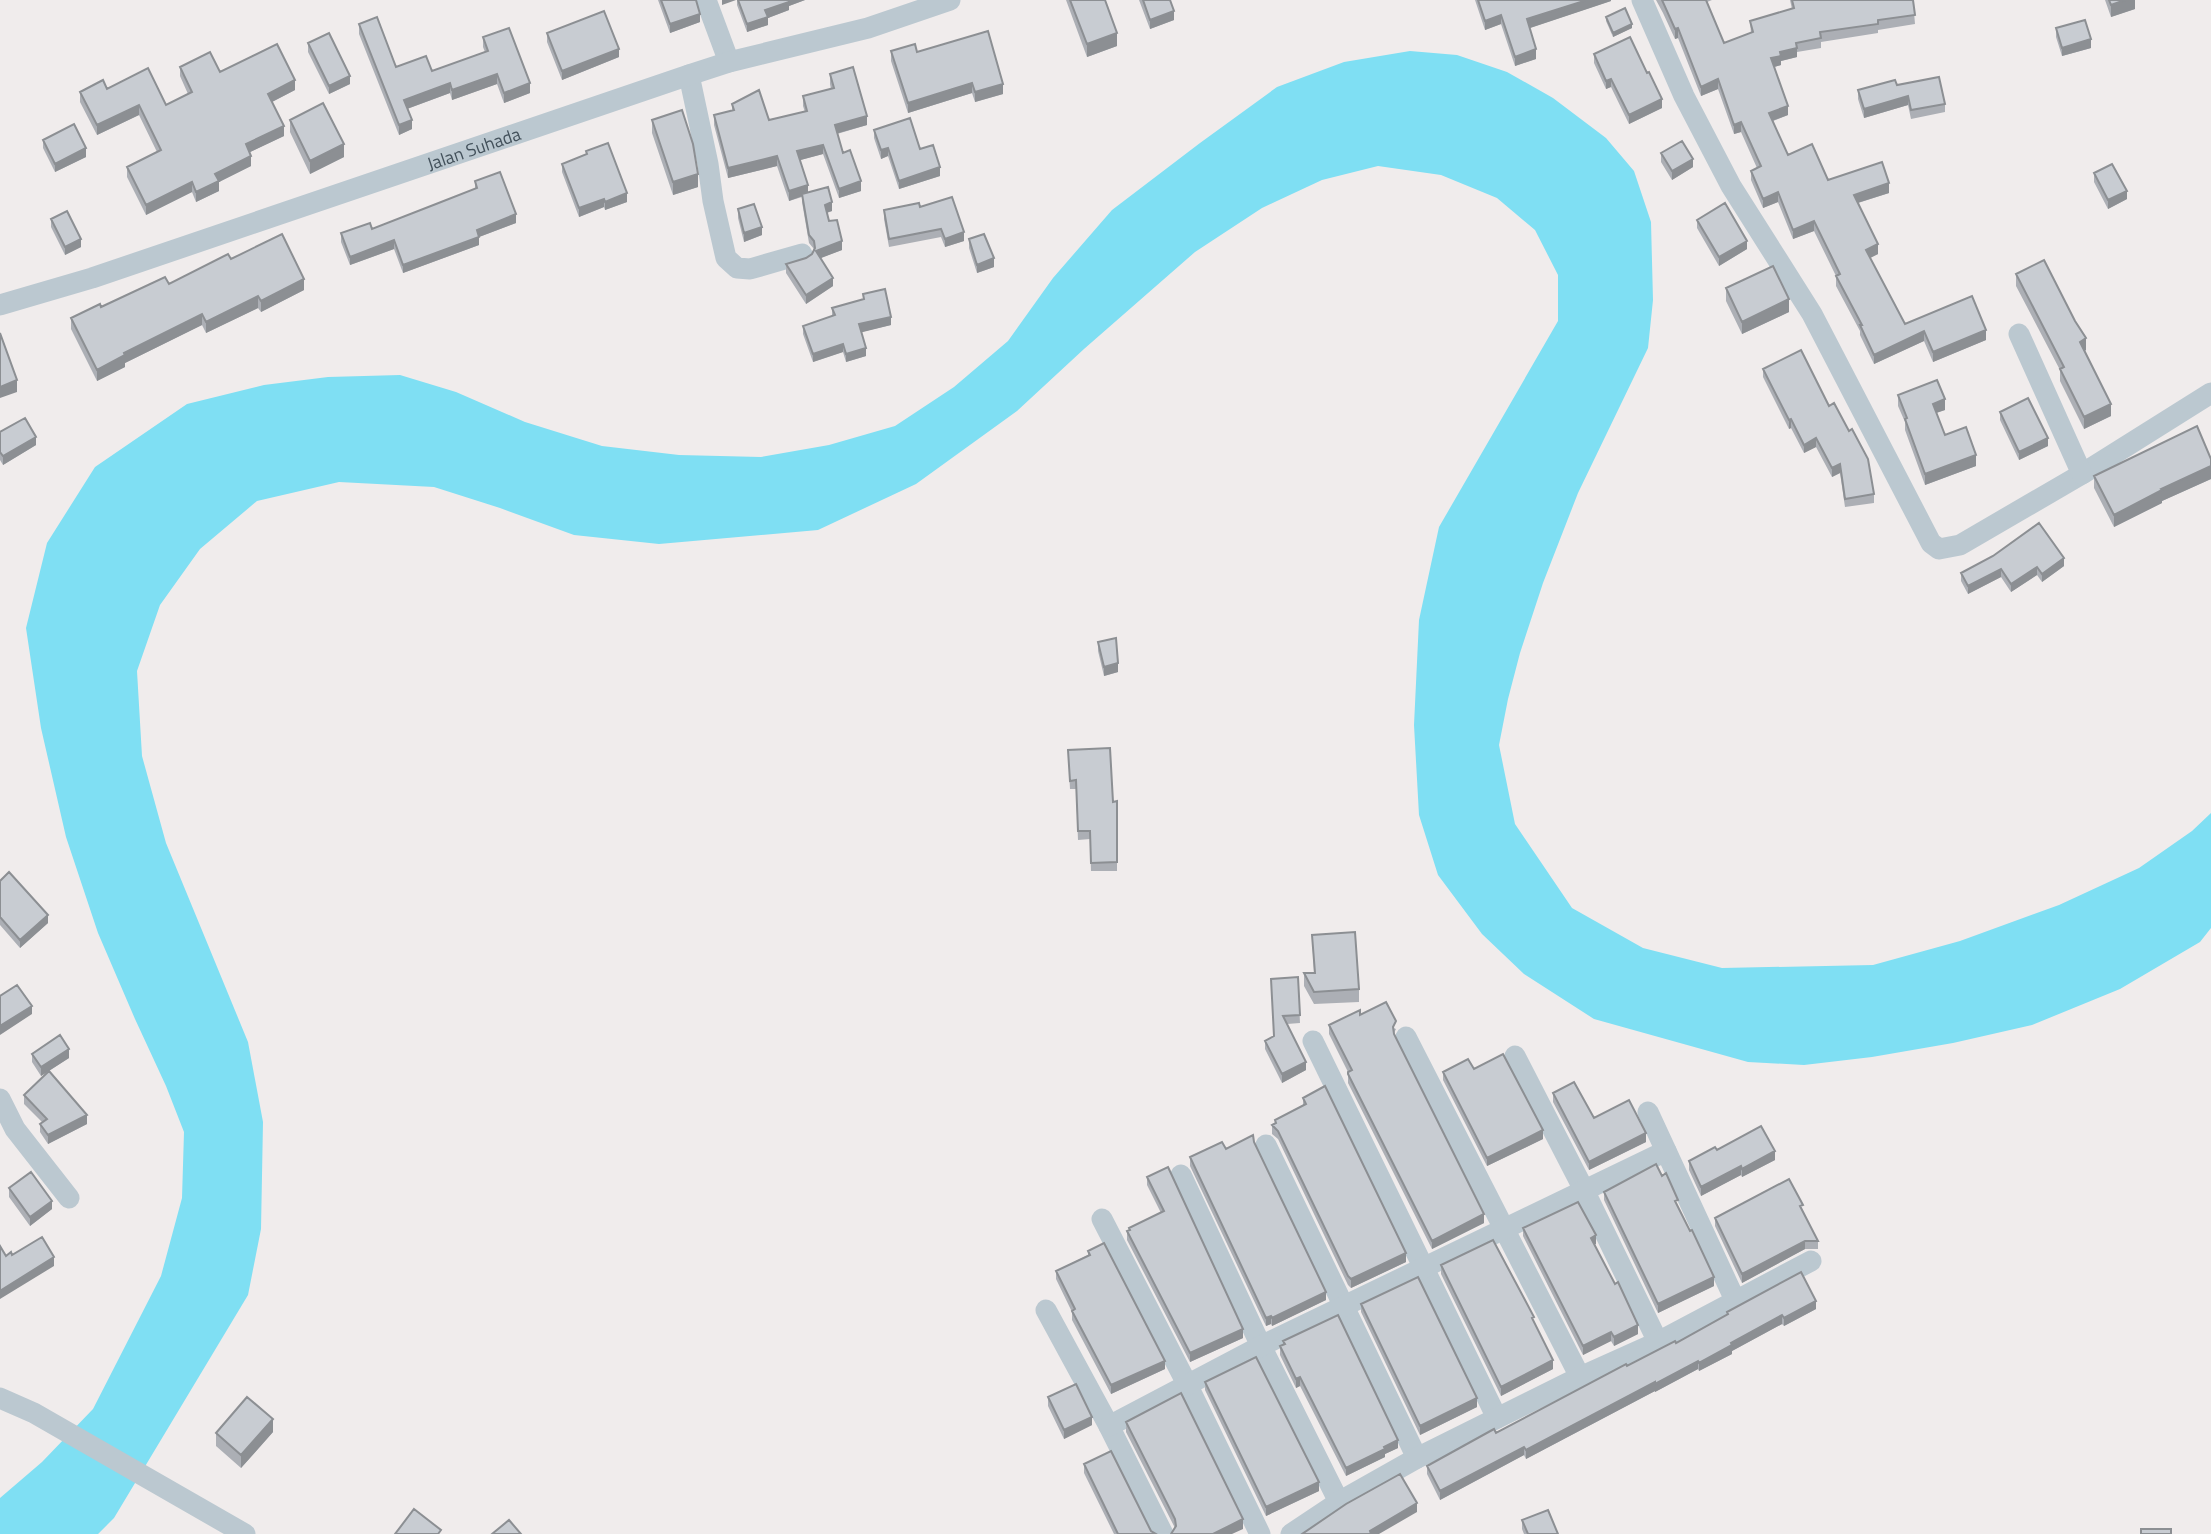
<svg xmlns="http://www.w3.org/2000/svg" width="2211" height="1534" font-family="'Titillium Web',sans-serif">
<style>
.water{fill:#7fdff3}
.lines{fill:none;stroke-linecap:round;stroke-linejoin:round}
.minor{stroke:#bbc8d0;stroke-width:21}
.wall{fill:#acafb5}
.shaded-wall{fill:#8c8f93}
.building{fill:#c8ccd2;stroke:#8c8f93;stroke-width:2}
.labels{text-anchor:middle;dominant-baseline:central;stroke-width:6;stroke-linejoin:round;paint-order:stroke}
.street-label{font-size:18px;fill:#43515b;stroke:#fff}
</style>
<rect width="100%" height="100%" fill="#f0ecec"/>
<path class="water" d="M1410 51 1457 55 1507 72 1553 98 1606 138 1634 171 1651 222 1653 300 1648 348 1578 493 1543 583 1520 653 1508 699 1499 745 1515 824 1572 908 1643 948 1722 968 1873 965 1960 941 2059 905 2139 868 2192 831 2211 813V928L2200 942 2120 989 2032 1025 1953 1043 1872 1057 1804 1065 1748 1062 1594 1019 1524 974 1482 934 1438 875 1419 815 1414 725 1419 620 1439 527 1558 321V275L1535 230 1497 198 1441 175 1378 166 1322 180 1262 208 1195 252 1084 349 1017 411 916 484 818 530 659 544 574 535 500 508 434 487 339 482 257 501 200 549 160 605 137 671 142 756 166 843 248 1042 263 1122 261 1229 248 1295 114 1518 98 1534H0V1498L42 1462 93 1409 161 1276 182 1198 184 1132 166 1086 135 1019 98 933 66 837 41 728 26 628 47 543 95 467 187 404 264 385 328 377 400 375 456 392 525 422 602 446 679 455 761 457 829 445 895 426 954 387 1008 341 1053 278 1112 210 1200 143 1277 87 1344 62Z"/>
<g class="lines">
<g class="minor">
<path d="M706 0 729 62"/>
<path d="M1642 0 1684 96 1731 186 1812 314 1931 543 1939 549 1960 545 2082 474 2211 393"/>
<path d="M689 75 708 164 713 201 726 258 737 268 750 269 802 254"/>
<path id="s1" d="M0 305 92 278 689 75 729 62 868 28 950 0"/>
<path d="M2019 334 2082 474"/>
<path d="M1406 1037 1580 1377"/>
<path d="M1313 1041 1497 1418"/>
<path d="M1515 1056 1584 1190 1658 1342"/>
<path d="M0 1099 15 1129 69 1198"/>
<path d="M1648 1112 1735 1300"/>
<path d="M1266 1145 1417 1458"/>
<path d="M1181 1175 1261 1346 1339 1502"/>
<path d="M1102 1219 1187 1384 1260 1534"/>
<path d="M1046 1310 1109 1426 1163 1534"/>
<path d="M0 1398 34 1413 245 1534"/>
<path d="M1109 1426 1261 1346 1666 1151"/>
<path d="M1291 1534 1339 1502 1417 1458 1580 1377 1658 1342 1811 1261"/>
</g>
</g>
<path class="wall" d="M658 0H696L700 22 670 33Z
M737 0H805L789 6V10L768 18V25L747 32 737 5Z
M1066 0H1105L1117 46 1087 57Z
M1139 0H1170L1174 20 1150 29Z
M1475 0H1611V1L1530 28 1536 59 1515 66 1501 24 1485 30Z
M1656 0H1712L1707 2 1724 43 1751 33 1750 21 1792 9 1790 0H1913L1915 24 1878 30V33L1821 42V48L1797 52V57L1781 61V65L1774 67 1788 115 1773 121 1788 155 1828 180 1889 193 1858 203 1878 254 1870 258 1905 324 1986 340 1933 362 1924 341 1874 364 1860 335V331L1836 286V276L1814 231 1793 239 1778 202 1763 208 1751 180V171L1757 168 1741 132 1734 134 1718 89 1701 96 1678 38 1675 39 1663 13Z
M2105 0H2135V9L2111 17Z
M1606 17 1632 28 1613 37 1606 21Z
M359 24 396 67 432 71 485 52 483 47V37L530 93 504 103 497 84 452 100 450 93 407 109 412 129 399 135 359 34Z
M2056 28 2091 48 2062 56 2056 37Z
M547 33 619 57 562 80 547 42Z
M308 43 350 84 329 94 308 52Z
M891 51 917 52 1003 94 975 102 972 93 908 113 891 61Z
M1594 54 1662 108 1629 124 1611 87 1606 89 1594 63Z
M180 67 220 72 295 90 272 102 284 136 250 152 251 166 219 182V191L196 202 192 192 146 215 127 177V167L157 152 139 115 97 135 80 102V92L107 89 166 105 188 94 180 76Z
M830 74 867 125 837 134 843 153 861 191 839 198 823 154 800 160 808 192 832 211 827 213 829 221 842 250 820 258 833 286 806 304 786 273V264L806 258 812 254 814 249 809 243 802 202V197L789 201 777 166 728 178 714 125V115L732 110V104L769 120 805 112 803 106V96L831 89 830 84Z
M1897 85 1945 104V112L1911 119 1908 105 1864 118 1858 99V90Z
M290 120 344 157 310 174 290 132Z
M652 120 698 187 673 195 652 133Z
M874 130 940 176 899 189 888 156 881 159 874 138Z
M43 140 86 157 55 172 43 148Z
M586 151 627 202 605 210 604 207 579 217 562 172V164L586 155Z
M1661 153 1693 167 1672 180 1661 162Z
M2094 173 2127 199 2108 209 2094 182Z
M475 181 516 223 479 237V245L403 273 394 249 350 265 341 242V233L372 229 475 189Z
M920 207 964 241 945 247 941 237 889 247 884 219V210Z
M738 209 762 235 744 242 738 218Z
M51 219 81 247 65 255 51 227Z
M1697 220 1747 249 1719 266 1697 228Z
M969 239 994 267 977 273 969 248Z
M231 259 304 290 261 312 258 308 206 333 202 325 125 363V367L97 381 71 329V318L169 284Z
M2016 274 2086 350 2084 351 2111 416 2084 429 2060 381V370L2016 286Z
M1726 288 1789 312 1742 334 1726 301Z
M863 294 891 325 861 332 866 356 846 362 843 352 813 362 803 334V326L832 316V308L863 299Z
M1763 369 1874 494V503L1845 507 1840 473 1832 477 1816 447 1804 453 1791 428 1789 429 1763 377Z
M1898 395 1945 410 1936 413 1945 435 1976 466 1925 485 1905 430V422L1898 406Z
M2000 412 2048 446 2019 460 2000 420Z
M0 432 36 445 3 465 0 460Z
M2211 459V479L2162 501V503L2114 527 2094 488V476Z
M1993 556 2064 566 2042 582 2037 575 2011 592 2001 577 1968 594 1961 581V573Z
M1098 642 1118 672 1104 676 1098 651Z
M1068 750 1113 802 1117 801V871H1091L1090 839 1078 840 1076 789H1070Z
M0 881 48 923 20 948 0 925Z
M1312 935 1359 989V1002L1314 1004 1304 986V973H1314Z
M1298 977 1300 1023 1287 1024 1306 1070 1282 1083 1265 1049V1041L1274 1036Z
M1360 1015 1396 1029 1394 1033 1484 1223 1432 1249 1348 1083V1072L1329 1034V1025Z
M32 1054 69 1058 41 1076 32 1062Z
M1474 1069 1543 1139 1487 1166 1443 1080V1072Z
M1553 1093 1594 1118 1646 1142 1589 1170 1553 1102Z
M24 1095 87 1124 48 1144 40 1132V1124L42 1122 24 1104Z
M1303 1098 1406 1262 1351 1288 1348 1285 1278 1139 1272 1134V1125L1275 1124V1120L1303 1105Z
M1254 1142 1326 1300 1272 1326 1271 1324 1266 1326 1190 1166V1157Z
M1717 1150 1775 1160 1742 1177 1741 1175 1701 1196 1689 1170V1161Z
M1147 1177 1243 1338 1190 1362 1127 1240V1231H1129V1228L1161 1213 1147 1185Z
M9 1188 52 1209 30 1226 9 1197Z
M1604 1192 1678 1208 1714 1286 1658 1313 1604 1200Z
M1803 1212 1818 1241V1249H1805L1742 1283 1715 1226V1218Z
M1523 1228 1596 1244H1594L1638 1334 1614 1346 1611 1341 1583 1355 1523 1236Z
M1088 1251 1165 1369 1111 1394 1072 1320V1312L1056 1279V1271L1088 1255Z
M1441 1265 1534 1323 1553 1369 1501 1396 1441 1274Z
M1361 1304 1477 1407 1420 1435 1361 1312Z
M1816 1309 1784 1326 1782 1324 1732 1351V1354L1699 1371 1698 1369 1655 1392V1391L1526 1459 1524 1455 1440 1500 1427 1474V1466L1496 1433 1627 1366 1676 1343 1727 1315V1312Z
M1283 1341 1398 1448 1385 1454V1457L1346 1476 1300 1386 1296 1388 1280 1355V1346L1283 1344Z
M1205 1382 1319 1491 1266 1516 1205 1390Z
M1048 1397 1092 1425 1064 1439 1048 1406Z
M1126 1422 1243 1529 1175 1528 1126 1432Z
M273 1432 241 1468 216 1446V1433Z
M1084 1464 1151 1531 1156 1534H1114L1084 1473Z
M1522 1520 1558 1534H1524L1522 1529Z"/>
<path class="shaded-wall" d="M722 0H736L722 5Z
M788 0H805L789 6V10L768 18V25L747 32V24L765 10Z
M1587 0H1611V1L1527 29V19Z
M2125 0H2135V9L2111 17V5Z
M1174 11V20L1150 29V20Z
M700 14V22L670 33V24Z
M1501 15V24L1485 30V21Z
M1632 24V28L1613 37V33Z
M1678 28V38L1675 39V29Z
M1117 33V46L1087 57V44Z
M2091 39V48L2062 56V48Z
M1797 48V57L1781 61V65L1771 68V58L1780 52Z
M619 49V57L562 80V71Z
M1536 49V59L1515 66V57Z
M497 74V84L452 100V90Z
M350 76V84L329 94V86Z
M1611 79V87L1606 89V81Z
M1718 79V89L1701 96V87Z
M295 80V90L268 104V94Z
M450 83V93L404 110V100Z
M530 83V93L504 103V93Z
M972 83V93L908 113V103Z
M1003 84V94L975 102V92Z
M1908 96V105L1864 118V109Z
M1662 99V108L1629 124V115Z
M139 105V115L97 135V125Z
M1788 106V115L1769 122V113Z
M867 116V125L835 134V125Z
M412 120V129L399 135V125Z
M1741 122V132L1734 134V125Z
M284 126V136L246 154V144Z
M344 144V157L310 174V161Z
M823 145V154L797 161V151Z
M86 148V157L55 172V164Z
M888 148V156L881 159V150Z
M251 156V166L219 182V191L196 202V192L215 174Z
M777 156V166L728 178V168Z
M1693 159V167L1672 180V171Z
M940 167V176L899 189V181Z
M698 174V187L673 195V182Z
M861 181V191L839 198V189Z
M192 182V192L146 215V205Z
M1889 183V193L1854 204V195Z
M808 185V194L789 201V191Z
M2127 191V199L2108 209V200Z
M1778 192V202L1763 208V199Z
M627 193V202L605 210V202Z
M604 199V207L579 217V208Z
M832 202V211L825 213V205Z
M516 214V223L479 237V245L403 273V265L477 230Z
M1814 221V231L1793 239V230Z
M762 227V235L744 242V233Z
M964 232V241L945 247V239Z
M81 239V247L65 255V247Z
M394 240V249L350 265V257Z
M842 241V250L816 260V251Z
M1747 241V249L1719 266V257Z
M1878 244V254L1866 260V250Z
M994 258V267L977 273V265Z
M833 278V286L806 304V295Z
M304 279V290L261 312V301Z
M258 296V308L206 333V322Z
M1789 299V312L1742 334V322Z
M202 314V325L125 363V367L97 381V370L124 353Z
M891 317V325L859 333V324Z
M1986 330V340L1933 362V352Z
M1924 331V341L1874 364V355Z
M2086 338V350L2080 354V342Z
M843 344V352L813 362V354Z
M866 348V356L846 362V354Z
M17 380V392L0 398V387Z
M1945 399V410L1933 414V404Z
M2111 404V416L2084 429V417Z
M1791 419V428L1789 429V420Z
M36 437V445L3 465V456Z
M1816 438V447L1804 453V445Z
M2048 438V446L2019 460V452Z
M1976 455V466L1925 485V474Z
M1840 464V473L1832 477V468Z
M2211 466V479L2162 501V503L2114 527V515L2161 489Z
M2064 558V566L2042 582V574Z
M2037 567V575L2011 592V584Z
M2001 569V577L1968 594V586Z
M1118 663V672L1104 676V667Z
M48 915V923L20 948V940Z
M32 1006V1014L0 1035V1026Z
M69 1049V1058L41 1076V1067Z
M1306 1062V1070L1282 1083V1074Z
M87 1115V1124L48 1144V1135Z
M1543 1130V1139L1487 1166V1158Z
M1646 1133V1142L1589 1170V1162Z
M1775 1151V1160L1742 1177V1169Z
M1741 1166V1175L1701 1196V1187Z
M52 1201V1209L30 1226V1217Z
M1484 1214V1223L1432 1249V1241Z
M1596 1235V1244L1591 1246V1238Z
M1805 1241V1249L1742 1283V1274Z
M1406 1253V1262L1351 1288V1279Z
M54 1257V1266L0 1299V1291Z
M1714 1277V1286L1658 1313V1304Z
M1326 1292V1300L1272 1326V1318Z
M1816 1301V1309L1784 1326V1318Z
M1782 1315V1324L1732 1351V1354L1699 1371V1363L1731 1343Z
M1271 1316V1324L1266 1326V1318Z
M1638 1325V1334L1614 1346V1337Z
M1243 1329V1338L1190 1362V1353Z
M1611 1332V1341L1583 1355V1346Z
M1553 1360V1369L1501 1396V1387Z
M1165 1361V1369L1111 1394V1385Z
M1698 1361V1369L1655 1392V1384Z
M1300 1377V1386L1296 1388V1379Z
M1655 1382V1391L1526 1459V1450Z
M1477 1398V1407L1420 1435V1426Z
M1092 1417V1425L1064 1439V1430Z
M273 1419V1432L241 1468V1455Z
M1398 1440V1448L1385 1454V1457L1346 1476V1468Z
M1524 1447V1455L1440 1500V1491Z
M1319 1482V1491L1266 1516V1507Z
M1417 1503V1512L1379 1534H1370V1531Z
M1243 1519V1529L1232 1534H1213Z"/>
<path class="building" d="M661 0H696L700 14 670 24Z
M738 0H789V2L765 10 768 17 747 24Z
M1070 0H1105L1117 33 1087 44Z
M1143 0H1170L1174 11 1150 20Z
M1478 0H1587L1527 19 1536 49 1515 57 1501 15 1485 21Z
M1662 0H1706L1724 43 1753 32 1750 21 1794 8 1792 0H1913L1915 15 1878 20V24L1820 32 1821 38 1796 43 1797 48 1780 52 1781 56 1771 58 1788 106 1769 113 1788 155 1812 144 1828 180 1882 162 1889 183 1854 195 1878 244 1866 250 1905 324 1972 296 1986 330 1933 352 1924 331 1874 355 1860 325H1862L1836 276 1840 274 1814 221 1793 230 1778 192 1763 199 1751 171 1761 166 1741 122 1734 125 1718 79 1701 87 1678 28 1675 29Z
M2109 0H2125L2111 5Z
M1625 8 1632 24 1613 33 1606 17Z
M604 11 619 49 562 71 547 33Z
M377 17 396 67 426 56 432 71 488 51 483 37 509 28 530 83 504 93 497 74 452 90 450 83 404 100 412 120 399 125 359 24Z
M2085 20 2091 39 2062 48 2056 28Z
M988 31 1003 84 975 92 972 83 908 103 891 51 915 44 917 52Z
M329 33 350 76 329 86 308 43Z
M1630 37 1647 73 1649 72 1662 99 1629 115 1611 79 1606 81 1594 54Z
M277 44 295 80 268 94 284 126 246 144 251 156 215 174 219 181 196 192 192 182 146 205 127 167 161 150 139 105 97 125 80 92 103 80 107 89 148 68 166 105 192 92 180 67 210 52 220 72Z
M853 67 867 116 835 125 843 153 850 150 861 181 839 189 823 145 797 151 808 185 789 191 777 156 728 168 714 115 734 110 732 104 759 90 769 120 807 111 803 96 834 88 830 74Z
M1939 77 1945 104 1911 110 1908 96 1864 109 1858 90 1895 80 1897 85Z
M323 103 344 144 310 161 290 120Z
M682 110 693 144 698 174 673 182 652 120Z
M910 118 920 149 933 145 940 167 899 181 888 148 881 150 874 130Z
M74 124 86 148 55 164 43 140Z
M1682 141 1693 159 1672 171 1661 153Z
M608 143 627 193 605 202 604 199 579 208 562 164 587 154 586 151Z
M2112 164 2127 191 2108 200 2094 173Z
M500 172 516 214 477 230 479 237 403 265 394 240 350 257 341 233 370 223 372 229 436 204 477 188 475 181Z
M828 187 832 202 825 205 829 221 837 220 842 241 816 251 833 278 806 295 786 264 806 258 812 254 815 248 814 241 809 235 802 194Z
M952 197 964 232 945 239 941 229 889 239 884 210 919 203 920 207Z
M1725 203 1747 241 1719 257 1697 220Z
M754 204 762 227 744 233 738 209Z
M67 211 81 239 65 247 51 219Z
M282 234 304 279 261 301 258 296 206 322 202 314 124 353 125 355 97 370 71 318 100 304 101 307 165 277 169 284 228 254 231 259Z
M984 234 994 258 977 265 969 239Z
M2044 260 2075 321 2086 338 2080 342 2111 404 2084 417 2060 369 2064 367 2016 274Z
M1773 266 1789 299 1742 322 1726 288Z
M885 289 891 317 859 324 866 348 846 354 843 344 813 354 803 326 835 315 832 308 864 299 863 294Z
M0 333 17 380 0 387Z
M1801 350 1829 406 1834 403 1849 431 1852 429 1868 459 1874 494 1845 499 1840 464 1832 468 1816 438 1804 445 1791 419 1789 420 1763 369Z
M1937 380 1945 399 1933 404 1945 435 1966 427 1976 455 1925 474 1905 419 1907 418 1898 395Z
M2028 398 2048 438 2019 452 2000 412Z
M25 418 36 437 3 456 0 452V432Z
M2197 426 2211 459V466L2161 489 2162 490 2114 515 2094 476Z
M2039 523 2064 558 2042 574 2037 567 2011 584 2001 569 1968 586 1961 573 1993 556Z
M1116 638 1118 663 1104 667 1098 642Z
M1110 748 1113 802 1117 801V862L1091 863 1090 831H1078L1076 780 1070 781 1068 750Z
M9 872 48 915 20 940 0 917V881Z
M1355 932 1359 989 1314 992 1304 973H1315L1312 935Z
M1298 977 1300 1015 1283 1016 1306 1062 1282 1074 1265 1041 1274 1036 1271 979Z
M17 985 32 1006 0 1026V996Z
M1386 1002 1396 1021 1393 1027 1394 1034 1484 1214 1432 1241 1348 1074V1072L1352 1070 1329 1025 1360 1010V1015Z
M60 1035 69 1049 41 1067 32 1054Z
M1503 1054 1543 1130 1487 1158 1443 1072 1468 1059 1474 1069Z
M49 1071 87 1115 48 1135 40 1124 47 1119 24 1095Z
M1574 1082 1594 1118 1629 1100 1646 1133 1589 1162 1553 1093Z
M1325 1086 1406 1253 1351 1279 1348 1276 1278 1131 1272 1125 1276 1123 1275 1120 1306 1104 1303 1098Z
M1761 1126 1775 1151 1742 1169 1741 1166 1701 1187 1689 1161 1715 1147 1717 1150Z
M1253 1135 1254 1142 1326 1292 1272 1318 1271 1316 1266 1318 1190 1157 1222 1142 1226 1149Z
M1656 1164 1662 1176 1666 1173 1678 1200 1675 1201 1690 1231 1692 1230 1714 1277 1658 1304 1604 1192Z
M1168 1167 1243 1329 1190 1353 1127 1231 1130 1230 1129 1228 1164 1211 1147 1177Z
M31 1172 52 1201 30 1217 9 1188Z
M1789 1179 1803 1205 1800 1206 1818 1241H1805L1742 1274 1715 1218Z
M1578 1202 1596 1235 1591 1238 1615 1284 1618 1282 1638 1325 1614 1337 1611 1332 1583 1346 1523 1228Z
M42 1237 54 1257 0 1291V1246L6 1256 11 1252 12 1255Z
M1493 1240 1534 1317 1532 1318 1553 1360 1501 1387 1441 1265Z
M1104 1243 1165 1361 1111 1385 1072 1311 1075 1309 1056 1271 1090 1255 1088 1251Z
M1801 1272 1816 1301 1784 1318 1782 1315 1731 1343 1732 1345 1699 1363 1698 1361 1655 1384V1382L1526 1450 1524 1447 1440 1491 1427 1466 1494 1429 1496 1433 1626 1364 1627 1366 1675 1341 1676 1343 1728 1314 1727 1312Z
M1418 1277 1477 1398 1420 1426 1361 1304Z
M1338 1315 1398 1440 1384 1447 1385 1449 1346 1468 1300 1377 1296 1379 1280 1346 1285 1344 1283 1341Z
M1256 1357 1319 1482 1266 1507 1205 1382Z
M1076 1384 1092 1417 1064 1430 1048 1397Z
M1181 1393 1243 1519 1213 1534H1171L1176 1526 1175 1519 1126 1422Z
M247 1397 273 1419 241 1455 216 1433Z
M1111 1451 1151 1531 1156 1534H1118L1084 1464Z
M1400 1474 1417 1503 1370 1531 1371 1534H1302L1346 1504Z
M414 1509 441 1530 438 1534H395Z
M1548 1510 1558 1534H1528L1522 1520Z
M509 1520 521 1534H492Z
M2141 1529H2171V1534H2141Z"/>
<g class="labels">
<g class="street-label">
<text stroke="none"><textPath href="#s1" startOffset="499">Jalan Suhada</textPath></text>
</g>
</g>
</svg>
